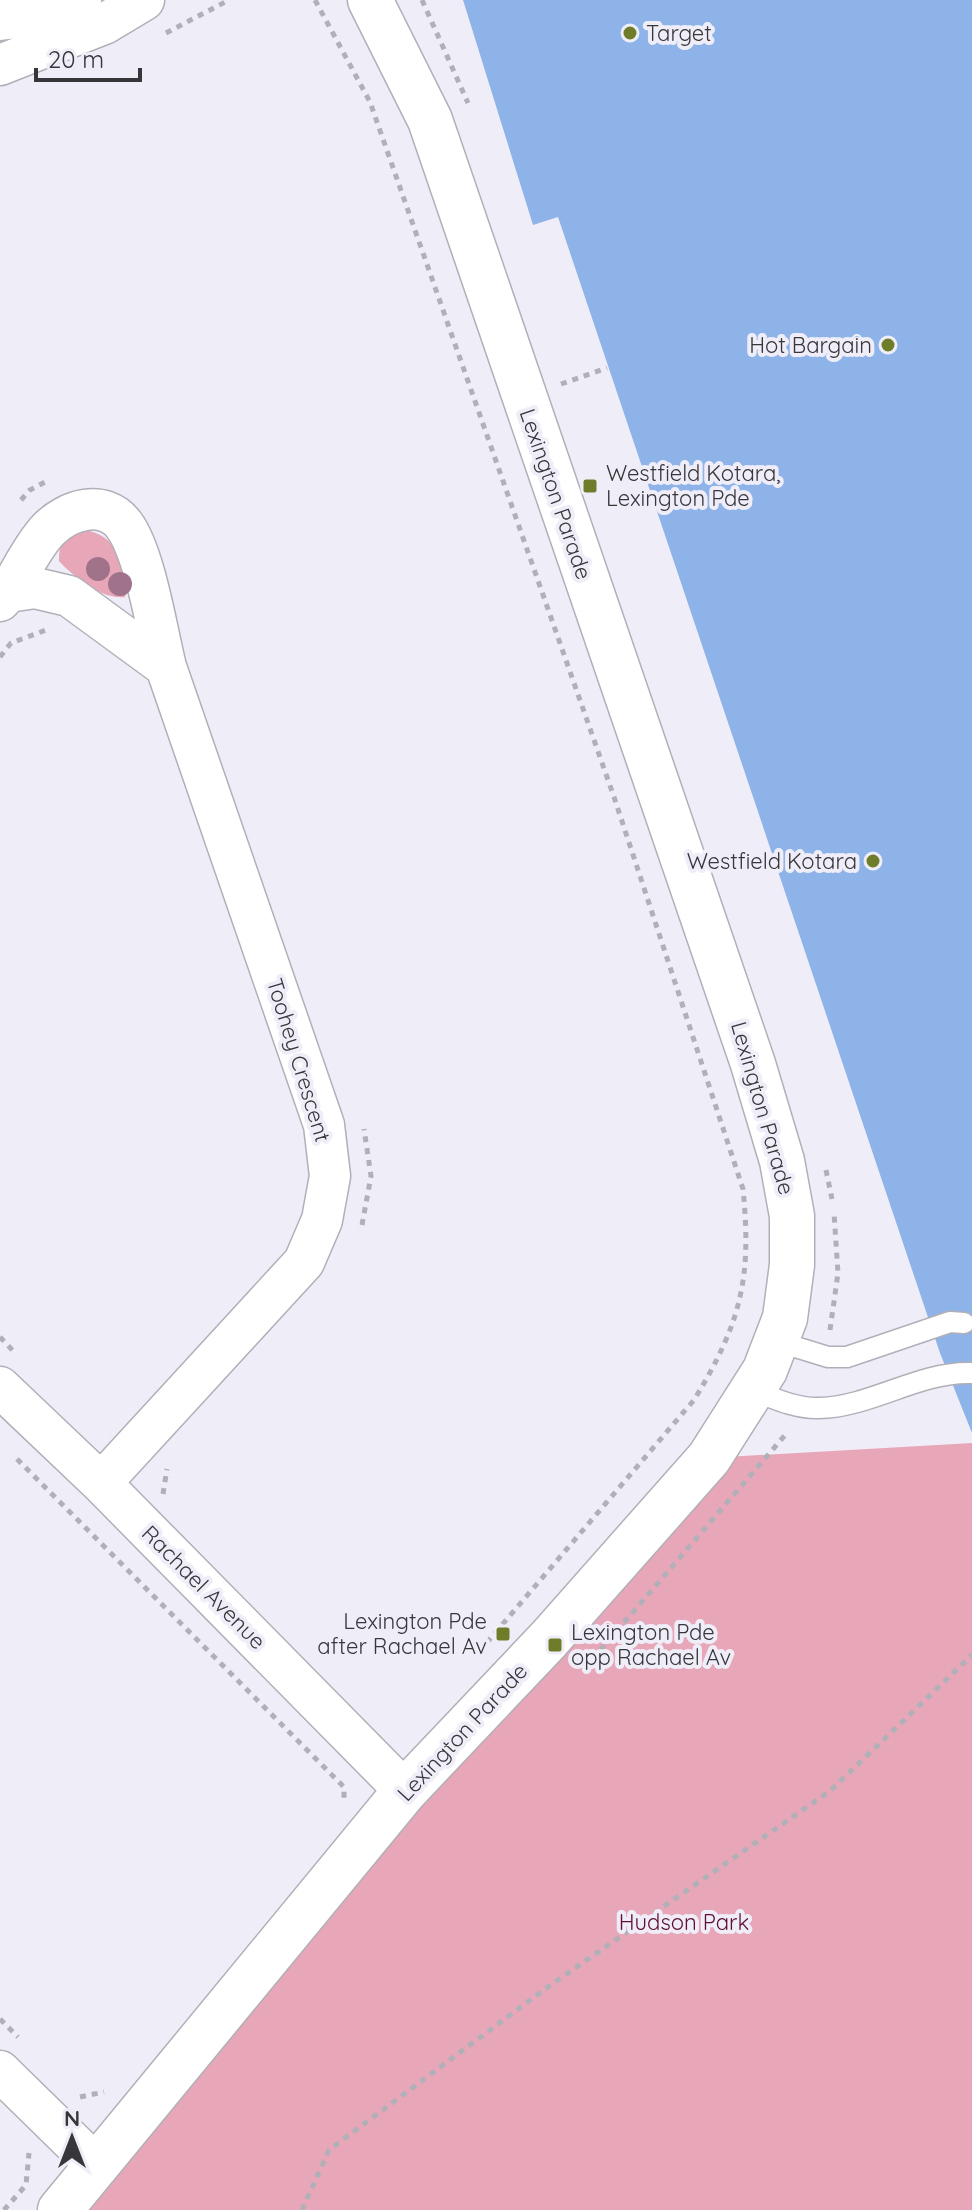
<svg xmlns="http://www.w3.org/2000/svg" width="972" height="2210" font-family="Quicksand,sans-serif">
<style>
.green{fill:#e7a7b8}
.building{fill:#8eb3e8}
.lines{fill:none;stroke-linecap:round;stroke-linejoin:round}
.lane-casing{stroke:#b1afb8;stroke-width:23}
.street-casing{stroke:#b1afb8;stroke-width:43}
.secondary-casing{stroke:#b1afb8;stroke-width:47}
.path{stroke:#b1b0b8;stroke-width:5;stroke-dasharray:6 6;stroke-linecap:butt}
.lane{stroke:#fff;stroke-width:20}
.street{stroke:#fff;stroke-width:40}
.secondary{stroke:#fff;stroke-width:44}
.tree{fill:#a0738a}
.poi-dot{fill:#6f7c29;stroke:#efeef8;stroke-width:3}
.labels{text-anchor:middle;dominant-baseline:central;stroke-width:8;stroke-linejoin:round;paint-order:stroke}
.poi-label{font-size:22px;fill:#37363a;stroke:#efeef8;text-anchor:start}
.street-label{font-size:22px;fill:#37363a;stroke:#efeef8}
.park-label{font-size:22px;fill:#600e30;stroke:#efeef8}
</style>
<rect width="100%" height="100%" fill="#efeef8"/>
<path class="green" d="M86 530C112 536 118 551 130 574L125 597C102 600 74 577 59 561 59 539 66 536 86 530Z
M972 1443V2210H60L709 1458Z"/>
<path class="building" d="M463 0H972V1433L940 1353 558 217 533 225Z"/>
<g class="lines">
<defs>
<path id="lane" d="M776 1341 828 1357H847L950 1322 964 1323
M752 1390C773 1398 796 1409 819 1408 871 1407 918 1372 970 1373"/>
<path id="street" d="M0 20 33 16 81 0
M0 65 104 24 144 0
M8 592C21 572 32 547 48 530 67 510 104 498 124 525 145 553 157 631 166 667
M0 601 8 592 35 588 69 596 166 667 324 1125 330 1176 322 1220 304 1262 101 1483
M0 1387 101 1483 405 1791
M0 2071 96 2165"/>
<path id="secondary" d="M60 2210 405 1791 549 1639 709 1458 765 1370 785 1318 792 1265V1216L782 1161 753 1064 430 120 370 0"/>
</defs>
<use href="#lane" class="lane-casing"/>
<use href="#street" class="street-casing"/>
<use href="#secondary" class="secondary-casing"/>
<path class="path" d="M315 0 370 102 384 142 614 797 743 1189C752 1278 741 1323 694 1400L478 1653
M422 0 468 103
M166 33 229 0
M561 384 607 368
M21 500 30 490 45 482
M0 657 11 643 46 630
M826 1170 832 1199
M362 1225 371 1176 364 1129
M830 1330 838 1273 834 1213
M0 1337 15 1353
M17 1459 344 1787V1803
M163 1494 167 1469
M585 1668 786 1434
M0 2019 18 2037
M80 2097 104 2092
M4 2210 26 2185 29 2153
M302 2210 329 2150 545 1989 830 1791 972 1655"/>
<use href="#lane" class="lane"/>
<use href="#street" class="street"/>
<use href="#secondary" class="secondary"/>
</g>
<g class="tree">
<circle cx="98" cy="569" r="12"/>
<circle cx="120" cy="584" r="12"/>
</g>
<g class="poi-dot">
<circle cx="630" cy="33" r="8"/>
<circle cx="888" cy="345" r="8"/>
<rect x="582" y="478" width="16" height="16" rx="4"/>
<circle cx="873" cy="861" r="8"/>
<rect x="495" y="1626" width="16" height="16" rx="4"/>
<rect x="547" y="1637" width="16" height="16" rx="4"/>
</g>
<g class="labels">
<g class="poi-label">
<text x="646" y="33">Target</text>
<text x="872" y="345" text-anchor="end">Hot Bargain</text>
<text x="606" y="473">Westfield Kotara,<tspan x="606" dy="25">Lexington Pde</tspan></text>
<text x="857" y="861" text-anchor="end">Westfield Kotara</text>
<text x="487" y="1621" text-anchor="end">Lexington Pde<tspan x="487" dy="25">after Rachael Av</tspan></text>
<text x="571" y="1632">Lexington Pde<tspan x="571" dy="25">opp Rachael Av</tspan></text>
</g>
<g class="street-label">
<text transform="translate(556 494) rotate(71)">Lexington Parade</text>
<text transform="translate(299 1060) rotate(73)">Toohey Crescent</text>
<text transform="translate(763 1108) rotate(74)">Lexington Parade</text>
<text transform="translate(204 1587) rotate(45)">Rachael Avenue</text>
<text transform="translate(462 1732) rotate(-47)">Lexington Parade</text>
</g>
<g class="park-label">
<text x="684" y="1922">Hudson Park</text>
</g>
</g>
<g transform="translate(72 2138)" stroke="#efeef8" stroke-width="6" paint-order="stroke">
<path d="M0-6L14 30L0 20L-14 30Z" fill="#37363a"/>
<text y="-12" font-size="22" font-weight="bold" text-anchor="middle" fill="#37363a">N</text>
</g>
<path d="M36 68v12h104v-12" fill="none" stroke="#37363a" stroke-width="4"/>
<text x="48" y="68" font-size="24" fill="#37363a" stroke="#efeef8" stroke-width="6" paint-order="stroke">20 m</text>
</svg>
